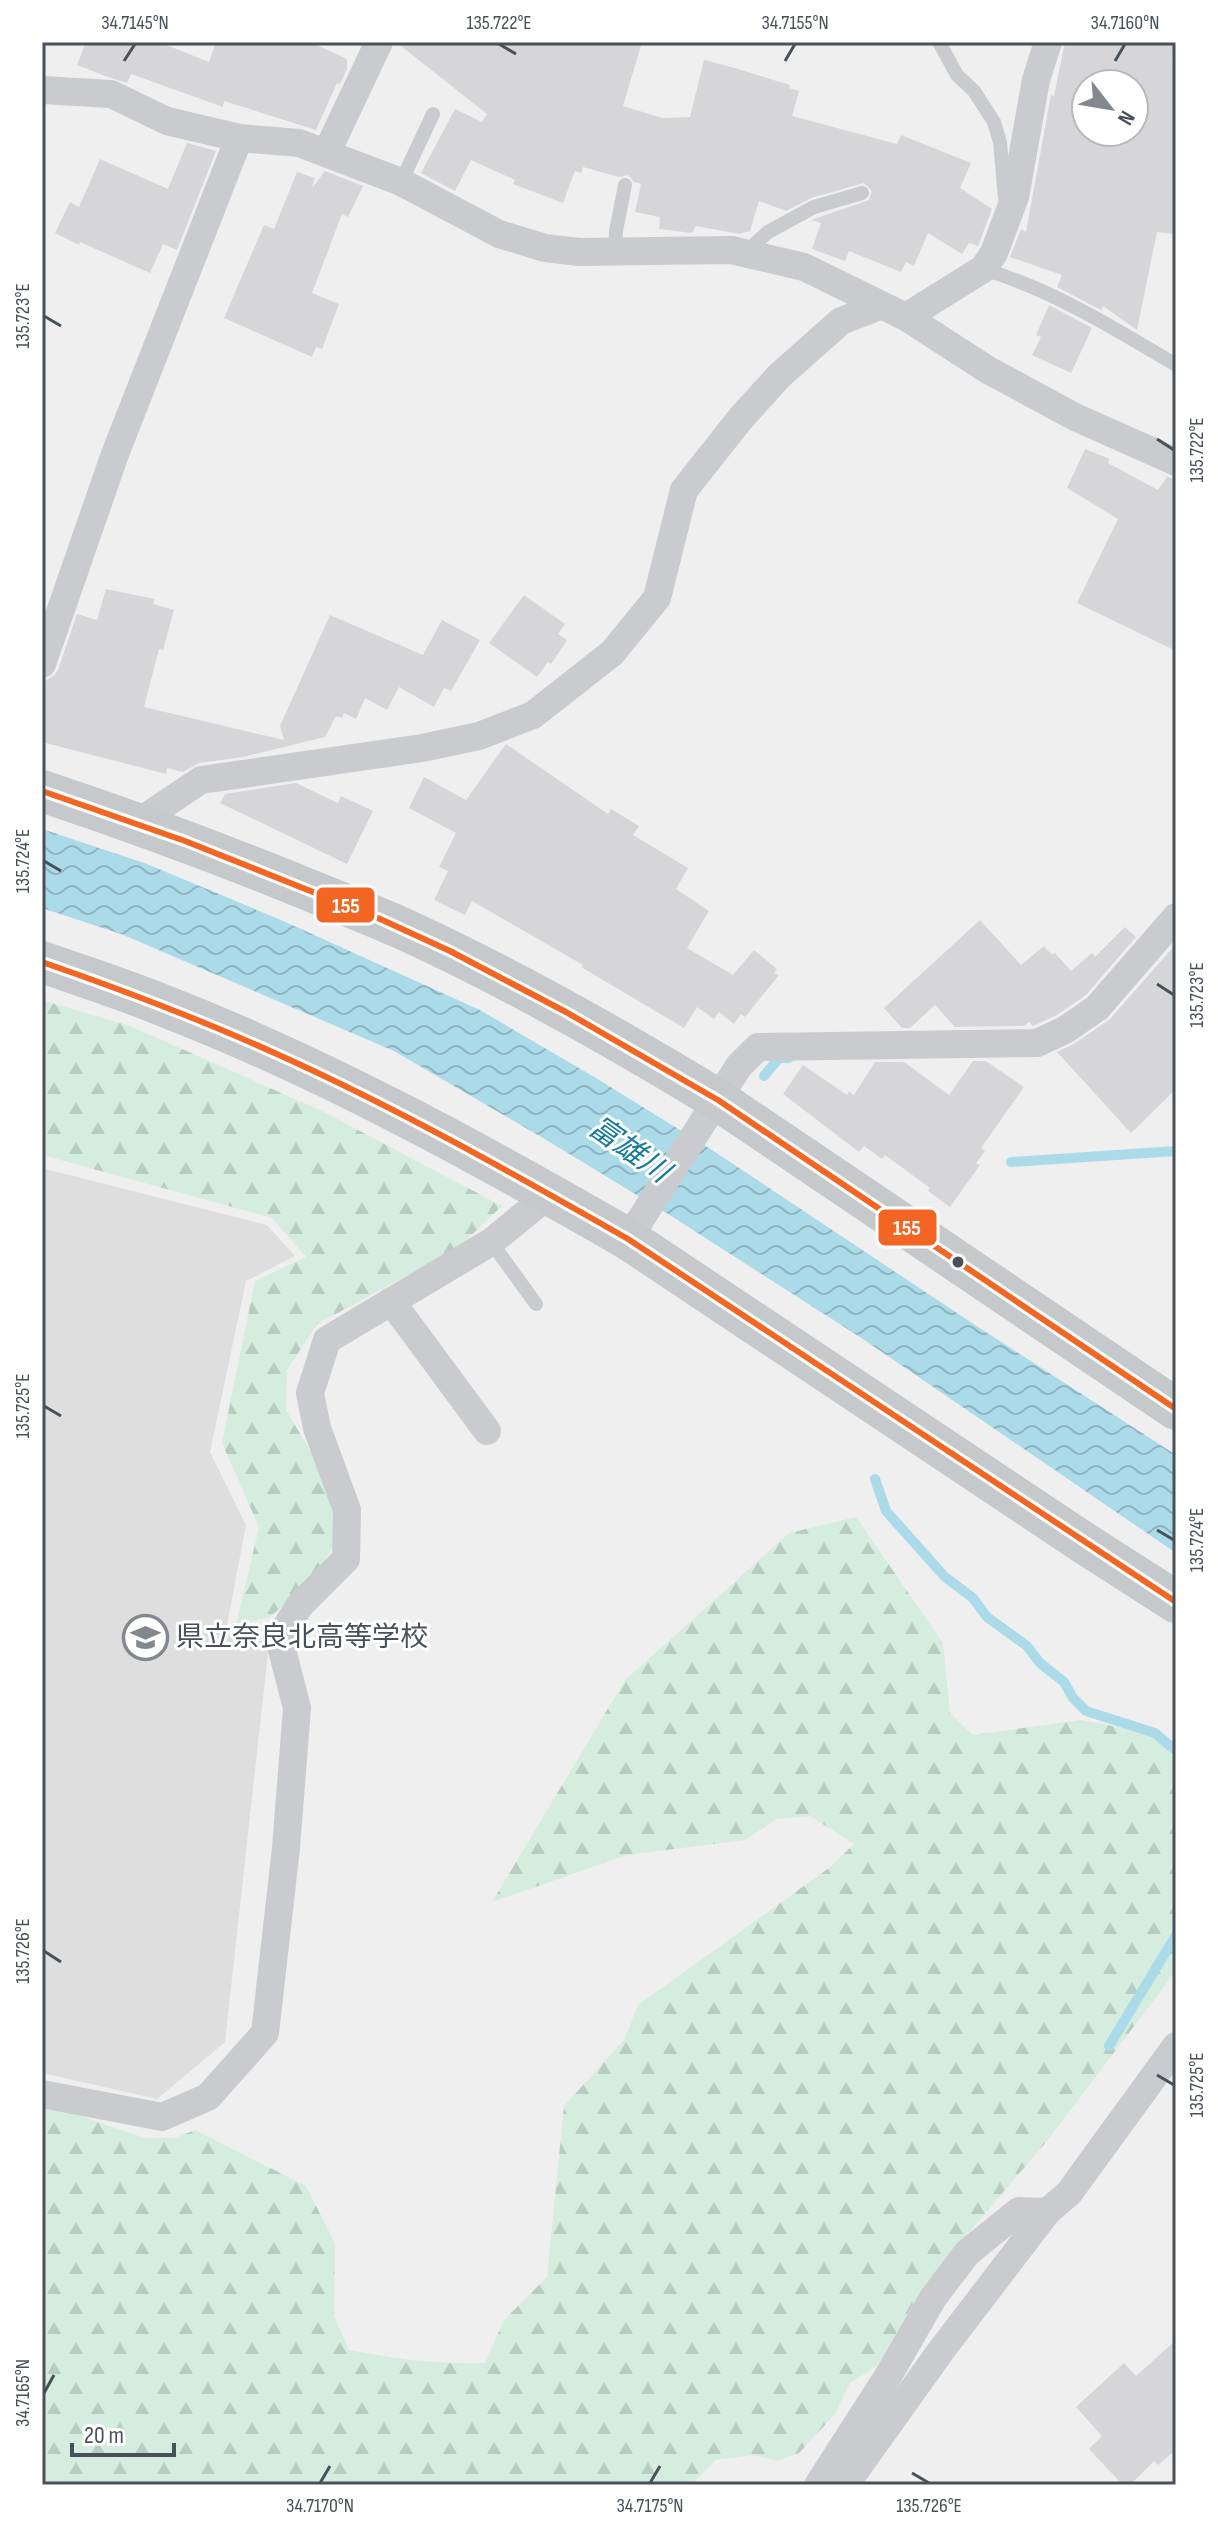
<svg xmlns="http://www.w3.org/2000/svg" width="1218" height="2527" font-family="'Sofia Sans Condensed','Noto Sans JP',sans-serif">
<style>
.education{fill:#dededf}
.forest{fill:url(#forest-firs)}
.water{fill:url(#water-waves)}
.lines{fill:none;stroke-linecap:round;stroke-linejoin:round}
.stream{stroke:#abdbe9;stroke-width:10}
.building{fill:#d6d6d8;fill-rule:evenodd}
.lane{stroke:#cacbce;stroke-width:14}
.street{stroke:#cacbce;stroke-width:28}
.primary{stroke:#c6c9cc;stroke-width:42}
.bus-1-casing{stroke:#fff;stroke-width:12}
.bus-1{stroke:#f26522;stroke-width:6}
.ticks{fill:none;stroke:#48515b;stroke-width:3}
.bus-dot{fill:#48515b;stroke:#fff;stroke-width:3}
.labels{text-anchor:middle;dominant-baseline:central;stroke-width:6;stroke-linejoin:round;paint-order:stroke}
.poi-label{font-size:28px;fill:#48515b;stroke:#fff;text-anchor:start}
.water-label{font-size:30px;font-style:italic;fill:#147b9b;stroke:#fff}
.line-badge{stroke:#fff;stroke-width:3}
.badge-label{font-size:22px;text-anchor:middle;font-weight:bold;fill:#fff}
.neatline{fill:none;stroke:#48515b;stroke-width:3}
.ticks-label{font-size:20px;text-anchor:middle;fill:#48515b}
</style>
<defs>
<pattern id="forest-firs" width="22" height="20" patternUnits="userSpaceOnUse" patternTransform="scale(2)"><rect width="22" height="20" fill="#d5edde"/><path d="M5 1l3.5 6h-7zM16 11l3.5 6h-7z" fill="#b8cdc1"/></pattern>
<pattern id="water-waves" width="16" height="10" patternUnits="userSpaceOnUse" patternTransform="scale(2)"><rect width="16" height="10" fill="#abdbe9"/><path d="M0 5q4-4 8 0t8 0" fill="none" stroke="#8db4c0"/></pattern>
</defs>
<rect width="100%" height="100%" fill="#f0efef"/>
<path class="education" d="M42 1168 267 1225 295 1256 246 1281 210 1452 246 1525 226 1630 269 1644 225 2042 157 2099 42 2073Z"/>
<path class="forest" d="M42 1000 130 1026 324 1112 502 1206 458 1248 317 1324 287 1370 286 1410 327 1479 337 1540 309 1586 269 1617 236 1625 259 1527 222 1443 255 1281 306 1257 272 1218 42 1155Z
M856 1517 943 1643 950 1713 973 1735 1081 1720 1156 1734 1176 1762V1971L1047 2141 947 2258 912 2306 877 2366 850 2383 835 2414 799 2453 777 2461 754 2455 716 2460 691 2485H42V2103L145 2138H175L195 2130 306 2186 335 2243 334 2316 349 2350C395 2359 438 2364 485 2363L504 2320 547 2277 564 2106 624 2040 638 2005 829 1868 854 1844 810 1816 777 1819 745 1840 627 1855 492 1902 625 1680 789 1533Z"/>
<path class="water" d="M42 829 147 864 281 920 480 1010 596 1078 709 1148 975 1325 1176 1455V1553L863 1339 668 1214 543 1138 394 1051 121 934 42 908Z"/>
<g class="lines">
<path class="stream" d="M764 1076 779 1058H789
M1011 1162 1176 1151
M875 1479 886 1511 945 1577 973 1598 987 1617 1027 1646 1040 1663 1064 1682 1073 1698 1086 1711 1155 1733 1176 1751
M1109 2046 1176 1935"/>
</g>
<path class="building" d="M86 42H159L209 62 216 42H310L347 59V69L340 84 337 83 316 130 224 101 223 107 131 74 127 83 108 77 77 65Z
M396 42H642L623 106 662 118 690 117 704 60 731 67 790 85 789 88 799 91 792 116 897 144 901 135 971 163 960 188 992 209 978 246 969 243 962 254 928 233 914 266 906 262 901 272 849 251 845 261 812 249 821 223 811 220 869 200 872 191 864 183 811 198 786 211 759 201 750 231 739 234 696 226 692 233 659 229 660 217 635 212 641 184 634 182 628 175 619 177 583 167 581 173 575 171 563 203 513 184 515 180 471 160 455 191 421 173 455 109 482 122 487 114Z
M1065 42H1174L1172 63H1176V211L1173 234 1157 232 1137 330 1103 306 1101 310 1057 287 1062 275 1010 257 1021 229 1026 232 1051 95 1054 96ZM1086 84H1134V132H1086Z
M187 143 216 151 177 250 163 244 150 273 80 242 79 245 55 233 70 202 79 207 100 159 168 189Z
M325 171 363 186 348 217 342 214 312 293 339 304 322 349 316 347 312 357 224 318 264 225 274 229 297 172 315 178 312 188Z
M1049 305 1092 328 1071 373 1032 355 1041 337 1036 335Z
M1085 449 1110 459 1108 463 1158 490 1167 477 1176 479V651L1077 603 1118 519 1067 488Z
M106 589 155 599 153 604 174 610 163 650 159 649 144 707 284 740 280 726 330 615 423 655 442 620 480 640 451 691 444 688 434 707 399 687 387 710 365 698 356 719 344 713 342 718 336 716 325 737 243 757 199 763 183 772 167 768 166 774 42 742V694L46 680 54 676 58 670 77 614 97 620Z
M524 595 565 624 558 634 567 640 551 664 548 662 537 677 489 643Z
M506 744 608 814 611 809 639 826 633 835 688 868 676 889 709 911 687 948 733 975 754 950 777 969 774 973 779 975 745 1017 741 1014 734 1024 719 1012 714 1019 697 1007 684 1028 581 967 583 965 472 901 465 915 434 900 448 871 439 867 456 833 409 808 424 777 466 800Z
M296 783 338 803 341 796 373 811 347 864 220 803 225 794Z
M980 920 1021 965 1044 946 1052 955 1055 953 1071 971 1092 953 1095 957 1125 927 1136 937 1086 995 1057 1015 1033 1026 1029 1022 1024 1026 955 1027 935 1005 910 1028H902L884 1008Z
M1176 944V1089L1131 1133 1057 1052 1074 1044 1110 1019Z
M973 1061H986L1024 1087 981 1148 985 1151 976 1163 980 1165 950 1207 928 1191 930 1188 885 1155 882 1159 864 1146 859 1152 783 1094 803 1065 847 1095 849 1092 854 1095 875 1062H904L949 1095Z
M1176 2340V2450L1158 2465 1154 2461 1130 2485H1123L1089 2449 1102 2436 1076 2407 1124 2363 1136 2376Z"/>
<g class="lines">
<path class="lane" d="M939 42 957 75 974 91 994 122 1000 142 1005 198
M401 182 433 114
M615 252 616 231 625 185
M744 254 768 232 814 207 862 193
M983 269C1053 290 1114 328 1176 365
M491 1242 536 1304"/>
<path class="street" d="M42 90 111 94 167 121 239 138 299 143 401 182 499 234 545 248 579 252 731 250 804 267 906 317 988 370 1075 417 1176 462
M327 152 379 42
M906 317 983 269 994 253 1015 197 1036 80 1048 42
M42 664 115 454 239 138
M137 823 201 780 422 748 479 736 533 715 612 653 657 598 684 490 741 418 779 376 841 321 880 306
M628 1239 739 1066 758 1047 1037 1043 1065 1030 1097 1008 1176 917
M391 1301 487 1431
M42 2094 162 2117 208 2097 265 2033 286 1848 297 1708 279 1638 300 1605 346 1559 347 1510 317 1428 310 1393 327 1340 491 1242 550 1194
M818 2485 888 2376 933 2298 967 2253 1019 2211 1047 2212 1069 2193 1176 2046
M845 2485 940 2352 1047 2212"/>
<path class="primary" d="M42 791C138 823 232 858 326 897 354 908 382 919 410 932 516 981 618 1039 718 1100L1176 1409
M42 962C82 976 123 989 162 1005 324 1068 477 1152 628 1239L1084 1543 1176 1602"/>
<defs>
<path id="bus-1" d="M42 791 185 841 378 918 450 951 566 1012 718 1100 1176 1409
M42 962C123 990 202 1020 279 1055 399 1109 514 1174 628 1239L1176 1602"/>
</defs>
<use href="#bus-1" class="bus-1-casing"/>
<use href="#bus-1" class="bus-1"/>
</g>
<path class="ticks" d="M499 44 516 54M124 61 135 44M785 61 795 44M1115 61 1125 44M44 316 61 326M1157 439 1174 450M44 861 61 871M1157 984 1174 995M44 1406 61 1416M1157 1530 1174 1540M44 1951 61 1962M1157 2075 1174 2085M44 2393 54 2375M912 2473 929 2483M320 2483 330 2466M650 2483 660 2466"/>
<defs>
<symbol id="school-ring" viewBox="-11 -11 22 22"><circle r="9.5" fill="#fff" stroke="#83888f" stroke-width="1.5"/><path d="M0-5L7-2L0 1L-7-2ZM-4 1L0 2.5L4 1V4Q0 6-4 4Z" fill="#83888f"/></symbol>
</defs>
<g fill-rule="evenodd">
<use href="#school-ring" x="120" y="1612" width="51" height="51"/>
</g>
<circle class="bus-dot" cx="958" cy="1262" r="7"/>
<g class="labels">
<g class="poi-label">
<text x="176" y="1637">県立奈良北高等学校</text>
</g>
<g class="water-label">
<text transform="translate(629 1150) rotate(35)">富雄川</text>
</g>
</g>
<g class="line-badge">
<rect x="315" y="886" width="61" height="38" rx="8" fill="#f26522"/>
<rect x="877" y="1208" width="61" height="39" rx="8" fill="#f26522"/>
</g>
<g class="badge-label">
<text x="346" y="913">155</text>
<text x="907" y="1235">155</text>
</g>
<rect width="1218" height="2527" fill="none" stroke="#ffffff" stroke-width="88"/>
<g transform="translate(1110 108) rotate(121)"><circle r="38" fill="#ffffff" stroke="#b6b9bd" stroke-width="2"/>
<path d="M0-6L14 30L0 20L-14 30Z" fill="#83888f"/>
<text y="-12" font-size="22" font-weight="bold" text-anchor="middle" fill="#48515b">N</text>
</g>
<path d="M72 2443v12h102v-12" fill="none" stroke="#48515b" stroke-width="4"/>
<text x="84" y="2443" font-size="24" fill="#48515b" stroke="#ffffff" stroke-width="6" paint-order="stroke">20 m</text>
<rect x="44" y="44" width="1130" height="2439" class="neatline"/>
<g class="ticks-label">
<text x="135" y="29">34.7145°N</text>
<text x="499" y="29">135.722°E</text>
<text x="795" y="29">34.7155°N</text>
<text x="1125" y="29">34.7160°N</text>
<text transform="translate(22 316) rotate(-90)" y="7">135.723°E</text>
<text transform="translate(1196 450) rotate(-90)" y="7">135.722°E</text>
<text transform="translate(22 861) rotate(-90)" y="7">135.724°E</text>
<text transform="translate(1196 995) rotate(-90)" y="7">135.723°E</text>
<text transform="translate(22 1406) rotate(-90)" y="7">135.725°E</text>
<text transform="translate(1196 1540) rotate(-90)" y="7">135.724°E</text>
<text transform="translate(22 1951) rotate(-90)" y="7">135.726°E</text>
<text transform="translate(1196 2085) rotate(-90)" y="7">135.725°E</text>
<text transform="translate(22 2393) rotate(-90)" y="7">34.7165°N</text>
<text x="320" y="2512">34.7170°N</text>
<text x="650" y="2512">34.7175°N</text>
<text x="929" y="2512">135.726°E</text>
</g>
</svg>
